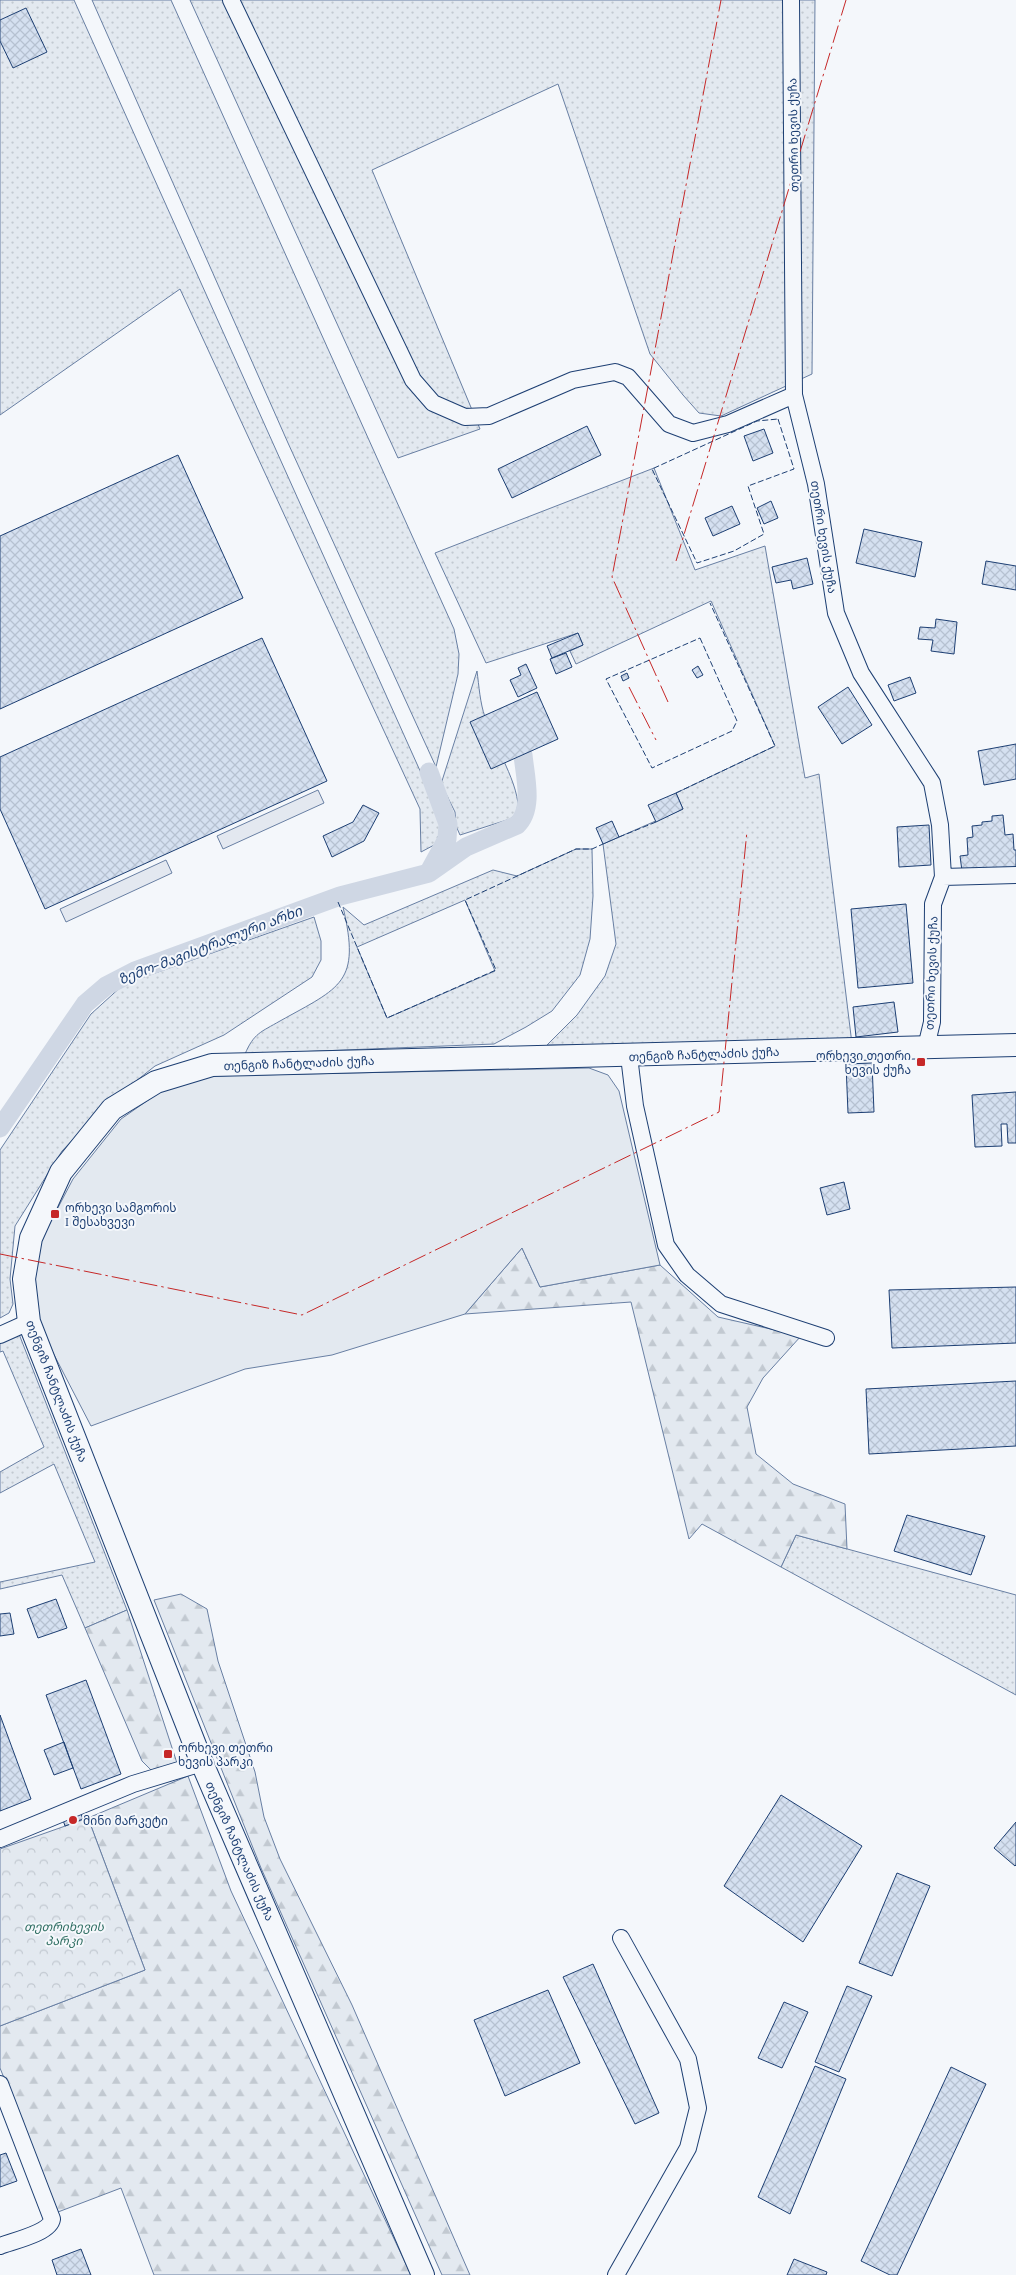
<svg xmlns="http://www.w3.org/2000/svg" width="1016" height="2275" font-family="Lora,'Noto Sans Georgian',serif">
<style>
.grass{fill:url(#grass-dots);stroke:#687fa3;fill-rule:evenodd}
.forest{fill:url(#forest-firs);stroke:#687fa3}
.park{fill:url(#park-crowns);stroke:#687fa3}
.garden{fill:#e3e9f0;stroke:#687fa3}
.parking{fill:#e3e8f0;stroke:#687fa3}
.lines{fill:none;stroke-linecap:round;stroke-linejoin:round}
.canal{stroke:#cfd7e4;stroke-width:19}
.building{fill:url(#building-cross-hatch);stroke:#1d3f73}
.street-casing{stroke:#1d3f73;stroke-width:18}
.secondary-casing{stroke:#1d3f73;stroke-width:24}
.street{stroke:#f4f7fb;stroke-width:16}
.secondary{stroke:#f4f7fb;stroke-width:22}
.fence{stroke:#1d3f73;stroke-width:1;stroke-dasharray:6 2.5;stroke-linecap:butt}
.power{stroke:#c62828;stroke-width:1;stroke-dasharray:18 4 2.5 4;stroke-linecap:butt}
.poi-dot{fill:#c62828;stroke:#f4f7fb;stroke-width:2}
.labels{text-anchor:middle;dominant-baseline:central;stroke-width:4;stroke-linejoin:round;paint-order:stroke}
.street-label{font-size:12px;fill:#1d3f73;stroke:#f4f7fb}
.poi-label{font-size:12px;fill:#1d3f73;stroke:#f4f7fb;text-anchor:start}
.park-label{font-size:12px;font-style:italic;fill:#2c6c60;stroke:#f4f7fb}
.water-label{font-size:14px;font-style:italic;fill:#1d3f73;stroke:#f4f7fb}
</style>
<defs>
<pattern id="grass-dots" width="8" height="8" patternUnits="userSpaceOnUse" patternTransform="scale(1.25)"><rect width="8" height="8" fill="#e3e9f0"/><path d="M2 2h.1M6 6h.1" fill="none" stroke="#c2c9d1" stroke-width="1.8" stroke-linecap="round"/></pattern>
<pattern id="forest-firs" width="22" height="20" patternUnits="userSpaceOnUse" patternTransform="scale(1.25)"><rect width="22" height="20" fill="#e3e9f0"/><path d="M5 1l3.5 6h-7zM16 11l3.5 6h-7z" fill="#c2c9d1"/></pattern>
<pattern id="park-crowns" width="20" height="18" patternUnits="userSpaceOnUse" patternTransform="scale(1.25)"><rect width="20" height="18" fill="#e3e9f0"/><path d="M2 6a3 3 0 1 1 6 0M12 15a3 3 0 1 1 6 0" fill="none" stroke="#c2c9d1"/></pattern>
<pattern id="building-cross-hatch" width="8" height="8" patternUnits="userSpaceOnUse" patternTransform="scale(1.25)"><rect width="8" height="8" fill="#d5e0f0"/><path d="M0 0l8 8M0 8l8-8" fill="none" stroke="#b6c1d1"/></pattern>
</defs>
<rect width="100%" height="100%" fill="#f4f7fb"/>
<path class="grass" d="M0 0H74L430 793 442 824 436 844 421 852 420 809 180 289 0 415Z
M92 0H171L454 629 459 654 458 674 436 767 288 443Z
M190 0H815L812 374 721 416 699 413 683 395 650 354 558 84 372 170 480 429 398 458Z
M654 468 695 570 765 546 805 778 819 774 852 1044 547 1045 577 1015 605 976 616 944 603 844 683 809 676 793 775 746 711 601 576 664 570 651 583 645 578 633 486 663 435 553Z
M477 671C479 686 480 703 485 717 493 745 521 785 518 813L510 819 460 835 456 826 455 812 441 784Z
M576 849H592L593 896 590 939 580 975 552 1011 526 1027 494 1044 245 1054C254 1033 261 1032 280 1021 341 987 361 983 343 907L364 925 493 870 517 876ZM465 900 495 971 387 1018 357 947Z
M314 917 321 941V960L312 977 224 1035 155 1066 107 1104 62 1151 15 1226 10 1279 13 1304 9 1313 0 1318V1150L91 1014 124 984Z
M19 1334 127 1610 85 1628 62 1575 0 1589V1582L95 1562 54 1464 0 1493V1472L44 1447 3 1351 0 1352V1343Z
M796 1535 1016 1595V1695L781 1567Z"/>
<path class="forest" d="M522 1248 540 1287 660 1265 718 1317 801 1336 763 1378 747 1407 756 1454 793 1484 845 1504 847 1549 796 1535 781 1567 702 1524 689 1539 631 1302 465 1314Z
M181 1594 207 1609 218 1661 255 1772 264 1817 280 1859 352 2005 470 2275H442L261 1868 154 1600Z
M127 1610 177 1763 151 1770 142 1761 85 1628Z
M188 1776 231 1891 411 2275H154L121 2188 58 2212 0 2068V2026L145 1970 88 1818Z"/>
<path class="park" d="M88 1818 145 1970 0 2026V1849Z"/>
<path class="garden" d="M589 1068 608 1075 619 1091 660 1265 540 1287 522 1248 465 1314 332 1355 245 1369 91 1426 36 1320 34 1274 41 1240 73 1179 121 1119 164 1089 209 1076Z"/>
<path class="parking" d="M318 790 324 803 223 849 217 836Z
M166 860 172 873 66 922 60 909Z"/>
<g class="lines">
<path class="canal" d="M429 772 448 824 447 839 430 870
M0 1128 85 1004 106 986 135 971 340 896 429 873 466 847 517 825C534 809 525 776 523 755"/>
</g>
<path class="building" d="M26 8 47 52 13 68 0 41V20Z
M587 426 601 455 512 498 498 469Z
M764 429 773 453 753 461 744 436Z
M178 455 243 598 0 709V536Z
M771 501 778 518 764 524 757 508Z
M732 506 740 524 713 536 705 518Z
M864 529 922 542 915 577 856 563Z
M807 558 813 584 793 589 791 580 776 583 772 567Z
M986 561 1016 566V590L982 584Z
M936 619 957 622 954 654 931 651 933 640 918 639 920 627 935 628Z
M578 633 583 645 552 658 547 646Z
M262 638 327 781 45 909 0 809V757Z
M566 653 572 667 556 674 550 659Z
M526 664 537 688 518 697 510 680 521 675 518 668Z
M698 666 703 675 697 678 692 670Z
M627 673 629 678 623 681 621 676Z
M910 677 916 693 894 701 888 685Z
M848 687 872 725 842 744 818 707Z
M537 692 558 739 491 769 470 722Z
M1016 744V779L984 785 978 751Z
M676 793 683 809 656 822 648 805Z
M363 805 379 813 364 841 332 857 323 836 353 822Z
M1003 815 1005 835 1013 834 1014 850H1016V870L962 871 960 856 968 855 967 838 973 837 972 826 982 825V822L992 821V816Z
M612 821 619 837 603 844 596 828Z
M929 825 931 865 899 867 897 827Z
M906 904 913 983 858 988 851 909Z
M894 1002 898 1032 856 1037 853 1007Z
M872 1063 874 1112 848 1113 846 1064Z
M1016 1092V1143H1008L1007 1124H1001L1002 1146 975 1147 972 1095Z
M844 1182 850 1209 827 1215 820 1188Z
M1016 1287V1343L892 1348 889 1290Z
M1016 1381V1446L869 1454 866 1389Z
M907 1515 985 1536 971 1575 894 1551Z
M56 1599 67 1628 38 1638 27 1609Z
M10 1613 14 1634 0 1636V1614Z
M86 1680 121 1774 81 1789 46 1695Z
M0 1715 31 1799 0 1811Z
M64 1742 73 1768 54 1775 44 1750Z
M781 1795 862 1846 803 1942 724 1886Z
M81 1814 83 1819 65 1826 63 1820Z
M1016 1822V1865L1015 1866 994 1848Z
M897 1873 930 1886 892 1976 859 1963Z
M593 1964 659 2113 635 2124 563 1977Z
M847 1986 872 1996 839 2072 815 2062Z
M548 1990 580 2063 505 2096 474 2020Z
M784 2002 808 2012 782 2068 758 2058Z
M815 2066 846 2079 790 2214 758 2197Z
M951 2067 986 2084 897 2275H890L861 2261Z
M6 2153 17 2181 0 2187V2155Z
M81 2249 91 2275H57L52 2260Z
M794 2259 827 2272 826 2275H787Z"/>
<g class="lines">
<defs>
<path id="street" d="M231 0 413 380 433 403 465 417 489 416 573 380 615 372 628 377 669 424 693 433 728 424 794 395
M791 0 794 395 816 484 836 613 861 673 932 783 940 825 943 877 933 904 932 1022 926 1047
M943 877 1016 875
M629 1056 635 1106 666 1245 687 1275 721 1304 826 1338
M0 1335 29 1322
M0 1839 133 1784 202 1763
M0 2084 52 2219C50 2233 13 2241 0 2246
M616 2275 688 2148 698 2108 688 2059 621 1938"/>
<path id="secondary" d="M423 2275 202 1763 29 1322 24 1279 31 1238 61 1172 112 1109 156 1082 212 1065 1016 1045"/>
</defs>
<use href="#street" class="street-casing"/>
<use href="#secondary" class="secondary-casing"/>
<use href="#street" class="street"/>
<use href="#secondary" class="secondary"/>
<path class="fence" d="M778 419 794 469 748 486 764 534 734 551 697 563 652 469 757 421Z
M700 638 737 721 732 731 652 768 606 679Z
M676 793 775 746 710 603
M619 837 656 822
M338 902 387 1018 496 970 465 900 576 849H592L603 844"/>
<path class="power" d="M676 561 846 0
M629 687 656 740
M668 702 612 577 721 0
M0 1254 302 1315 719 1112 747 831"/>
</g>
<g class="poi-dot">
<rect x="916" y="1057" width="10" height="10" rx="2.5"/>
<rect x="50" y="1209" width="10" height="10" rx="2.5"/>
<rect x="163" y="1749" width="10" height="10" rx="2.5"/>
<circle cx="73" cy="1820" r="5"/>
</g>
<g class="labels">
<g class="street-label">
<text transform="translate(793 135) rotate(-91)">თეთრი ხევის ქუჩა</text>
<text transform="translate(824 537) rotate(81)">თეთრი ხევის ქუჩა</text>
<text transform="translate(931 973) rotate(-88)">თეთრი ხევის ქუჩა</text>
<text transform="translate(704 1054) rotate(-2)">თენგიზ ჩანტლაძის ქუჩა</text>
<text transform="translate(299 1063) rotate(-2)">თენგიზ ჩანტლაძის ქუჩა</text>
<text transform="translate(57 1391) rotate(69)">თენგიზ ჩანტლაძის ქუჩა</text>
<text transform="translate(240 1851) rotate(66)">თენგიზ ჩანტლაძის ქუჩა</text>
</g>
<g class="poi-label">
<text x="911" y="1055" text-anchor="end">ორხევი თეთრი<tspan x="911" dy="14">ხევის ქუჩა</tspan></text>
<text x="65" y="1207">ორხევი სამგორის<tspan x="65" dy="14">I შესახვევი</tspan></text>
<text x="178" y="1747">ორხევი თეთრი<tspan x="178" dy="14">ხევის პარკი</tspan></text>
<text x="83" y="1820">მინი მარკეტი</text>
</g>
<g class="park-label">
<text x="64" y="1926">თეთრიხევის<tspan x="64" dy="14">პარკი</tspan></text>
</g>
<g class="water-label">
<text transform="translate(210 945) rotate(-21)">ზემო-მაგისტრალური არხი</text>
</g>
</g>
</svg>
